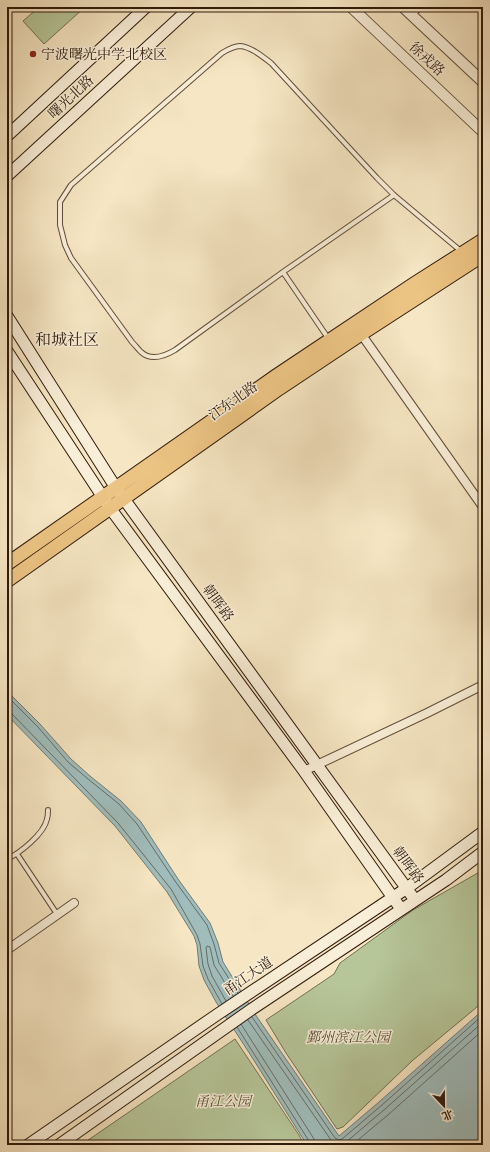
<svg xmlns="http://www.w3.org/2000/svg" width="490" height="1152" font-family="Cardo,'Noto Serif SC',serif">
<style>
.green{fill:#b6c699;stroke:#727052}
.water{fill:#a0bdbc;stroke:#727b75}
.lines{fill:none;stroke-linecap:round;stroke-linejoin:round}
.shore{stroke:#676b64;stroke-width:1}
.service-casing{stroke:#604c39;stroke-width:6}
.minor-casing{stroke:#604c39;stroke-width:10}
.tertiary-casing{stroke:#604c39;stroke-width:12}
.secondary-casing{stroke:#2e190b;stroke-width:13}
.primary-casing{stroke:#2e190b;stroke-width:15}
.service{stroke:#f9efd8;stroke-width:4}
.minor{stroke:#f9efd8;stroke-width:8}
.tertiary{stroke:#f9efd8;stroke-width:10}
.secondary{stroke:#f9efd8;stroke-width:11}
.primary{stroke:#ebc382;stroke-width:13}
.poi-dot{fill:#8f2418;stroke:#f9efd8;stroke-width:1.5}
.labels{text-anchor:middle;dominant-baseline:central;stroke-width:3;stroke-linejoin:round;paint-order:stroke}
.poi-label{font-size:14px;fill:#2e190b;stroke:#f9efd8;text-anchor:start}
.street-label{font-size:14px;fill:#2e190b;stroke:#f9efd8}
.park-label{font-size:14px;font-style:italic;fill:#574d36;stroke:#f9efd8}
.quarter-label{font-size:16px;fill:#2e190b;stroke:#f9efd8}
</style>
<rect width="100%" height="100%" fill="#f6e6c3"/>
<filter id="stains"><feTurbulence type="fractalNoise" baseFrequency=".005" numOctaves="4"/><feColorMatrix values="0 0 0 0 .2 0 0 0 0 .09 0 0 0 0 .02 0 0 0 .5 -.17"/></filter>
<radialGradient id="worn" r=".72"><stop offset=".6" stop-color="#630" stop-opacity="0"/><stop offset="1" stop-color="#630" stop-opacity=".3"/></radialGradient>
<path class="green" d="M39 7H85L44 44 23 21Z
M483 870V1002L412 1061 343 1127 337 1129 286 1053 266 1020 334 974 340 963 413 910Z
M235 1039 299 1135 304 1145H81Z"/>
<path class="water" d="M7 691 40 724 71 759 90 776 121 801 141 822 178 879 210 923 218 943 223 962 257 1017 339 1136 379 1102 483 1010V1145H307L248 1051 216 1002 204 980 199 966 197 945 194 936 167 892 115 826 7 715Z"/>
<g class="lines">
<path class="shore" d="M7 696 38 727 68 762 88 779 119 804 137 824 175 881 207 925 214 944 219 963 238 993
M7 713 12 714 118 823 171 889 197 935 200 944 203 966 208 979 222 1004
M226 1001 212 976 208 964 206 948 207 946 210 947 214 965 233 996
M252 1017 335 1138 339 1140 342 1139 382 1105 483 1015
M248 1020 331 1140C335 1145 340 1146 345 1143L385 1109 483 1022
M241 1024 314 1139 315 1145
M237 1027 309 1141 310 1145
M352 1145 389 1114 483 1030"/>
<defs>
<path id="service" d="M394 195 283 272 175 350C165 356 151 361 141 352 138 349 135 345 132 342L71 258 65 245 60 225V202L71 185 222 53C227 50 234 46 240 46 251 47 262 56 271 63L377 178 394 195 462 252
M283 272 328 338
M17 854 57 914
M7 859C20 853 44 834 47 819 48 816 48 813 48 810"/>
<path id="minor" d="M411 14 418 7
M359 331 483 507
M304 771 427 713 483 685
M7 950 74 903"/>
<path id="tertiary" d="M351 7 483 132
M403 7 483 82"/>
<path id="secondary" d="M7 136 146 7
M7 176 191 7
M7 316 116 488 415 900
M7 351 110 508 304 771 401 909
M28 1145 218 1014 407 888 483 832
M59 1145 252 1009 446 880 483 852"/>
<path id="primary" d="M7 564 276 376 414 284 483 240
M7 581 280 388 361 334 483 255"/>
</defs>
<use href="#service" class="service-casing"/>
<use href="#minor" class="minor-casing"/>
<use href="#tertiary" class="tertiary-casing"/>
<use href="#secondary" class="secondary-casing"/>
<use href="#primary" class="primary-casing"/>
<use href="#service" class="service"/>
<use href="#minor" class="minor"/>
<use href="#tertiary" class="tertiary"/>
<use href="#secondary" class="secondary"/>
<use href="#primary" class="primary"/>
</g>
<circle class="poi-dot" cx="33" cy="54" r="4"/>
<g class="labels">
<g class="poi-label">
<text x="41" y="54">宁波曙光中学北校区</text>
</g>
<g class="street-label">
<text transform="translate(427 59) rotate(43)">徐戎路</text>
<text transform="translate(71 97) rotate(-43)">曙光北路</text>
<text transform="translate(233 401) rotate(-35)">江东北路</text>
<text transform="translate(218 603) rotate(54)">朝晖路</text>
<text transform="translate(408 865) rotate(54)">朝晖路</text>
<text transform="translate(248 976) rotate(-34)">甬江大道</text>
</g>
<g class="park-label">
<text x="348" y="1037">鄞州滨江公园</text>
<text x="223" y="1101">甬江公园</text>
</g>
<g class="quarter-label">
<text x="67" y="340">和城社区</text>
</g>
</g>
<rect width="490" height="1152" fill="none" stroke="#f6e6c3" stroke-width="24"/>
<rect x="8" y="8" width="474" height="1136" fill="none" stroke="#2e190b" stroke-width="2"/>
<rect x="12" y="12" width="466" height="1128" fill="none" stroke="#2e190b"/>
<g transform="translate(444 1106) rotate(158)" stroke="#f9efd8" stroke-width="3" paint-order="stroke">
<path d="M0-3L7 15L0 10L-7 15Z" fill="#2e190b"/>
<text y="-6" font-size="11" font-weight="bold" text-anchor="middle" fill="#2e190b">北</text>
</g>
<rect width="100%" height="100%" filter="url(#stains)"/>
<rect width="100%" height="100%" fill="url(#worn)"/>
</svg>
